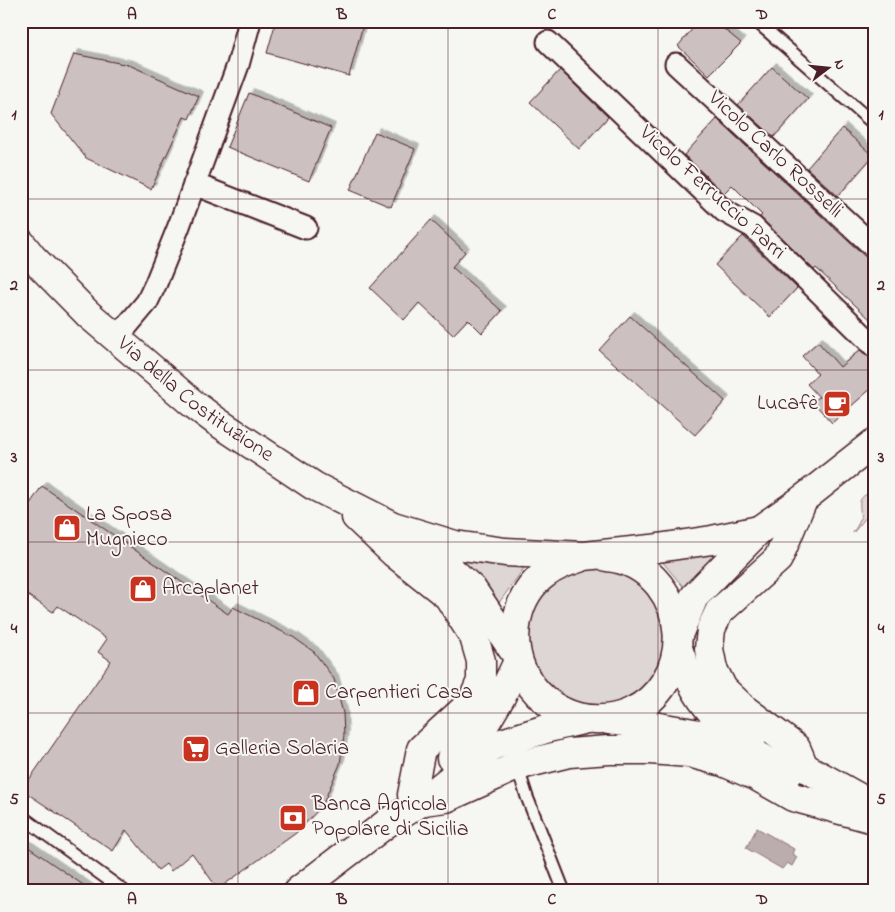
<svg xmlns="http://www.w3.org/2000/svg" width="895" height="912" font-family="'Indie Flower',sans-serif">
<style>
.green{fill:#ddd6d5;stroke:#947a80}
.water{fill:#bbadae;stroke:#8e747a}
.building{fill:#ccc1c0;stroke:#4a1f2b;filter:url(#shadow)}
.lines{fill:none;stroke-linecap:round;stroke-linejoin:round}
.lane-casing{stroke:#4a1f2b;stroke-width:15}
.street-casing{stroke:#4a1f2b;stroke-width:25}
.secondary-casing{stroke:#4a1f2b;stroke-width:31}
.lane{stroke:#f6f6f2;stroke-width:11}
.street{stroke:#f6f6f2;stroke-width:21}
.secondary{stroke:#f6f6f2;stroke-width:28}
.grid{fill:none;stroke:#4a1f2b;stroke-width:1;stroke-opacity:0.55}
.labels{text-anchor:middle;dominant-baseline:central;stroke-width:4;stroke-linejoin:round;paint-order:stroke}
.street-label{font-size:22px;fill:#4a1f2b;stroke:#f6f6f2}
.poi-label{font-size:22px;fill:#4a1f2b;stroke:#f6f6f2;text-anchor:start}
.neatline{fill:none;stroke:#4a1f2b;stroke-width:2}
.grid-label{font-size:16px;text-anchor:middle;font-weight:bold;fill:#4a1f2b}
</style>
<defs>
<filter id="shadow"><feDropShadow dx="4.5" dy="-4.5" stdDeviation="0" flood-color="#0004"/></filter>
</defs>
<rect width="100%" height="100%" fill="#f6f6f2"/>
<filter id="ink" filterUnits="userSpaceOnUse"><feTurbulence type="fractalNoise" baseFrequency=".02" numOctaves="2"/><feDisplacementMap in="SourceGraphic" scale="10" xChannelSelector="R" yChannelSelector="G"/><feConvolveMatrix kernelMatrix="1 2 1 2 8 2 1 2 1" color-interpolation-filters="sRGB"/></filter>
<g filter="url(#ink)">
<path class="green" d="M867 494 874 497V508L853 533C855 529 859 524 860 519 862 508 855 500 867 494Z
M725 551 686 590 660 559Z
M454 552 524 568 496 607 480 578Z
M529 637a68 68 0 1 1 136 0a68 68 0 1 1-136 0Z"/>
<path class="water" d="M757 828 794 849 792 854 797 857 792 866 787 863 782 869 746 848Z"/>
<path class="building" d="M276 21H364L349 76 267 53Z
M699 21H714L741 43 709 75 678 46Z
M74 54 129 65 199 96 189 119 184 117 151 189 86 158 51 114Z
M772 67 808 99 774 137 738 105Z
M560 70 608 117 579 149 530 102Z
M249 93 331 128 309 181 227 147Z
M717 119 874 265V323L816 268 814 270 760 217 762 215 732 185 724 193 684 155Z
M842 128 873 156 838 196 807 168Z
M375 132 415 149 391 207 350 190Z
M431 220 465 252 452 267 502 311 482 333 468 319 453 335 419 303 404 320 370 288Z
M743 236 797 288 770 317 715 265Z
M630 316 725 401 695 435 599 350Z
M818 342 840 367 860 350 866 355 874 358V386L832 423 813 402 819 397 807 384 818 374 802 356Z
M42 486 228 614 233 607 293 637 314 652 334 679 343 713 344 735 340 764 322 806 296 833 218 889 192 853 171 871 166 864 158 870 126 830 113 851 22 790 111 661 98 652 107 639 58 606 53 612 21 591V517Z
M21 842 92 891H21Z"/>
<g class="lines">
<defs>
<path id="lane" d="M756 21 874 124
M517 766 527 797 564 891
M21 816 124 891"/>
<path id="street" d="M548 42 724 211 753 227 874 346
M676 64 874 247
M194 184 306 228
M116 339 147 302 156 283 179 226 238 65 250 21"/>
<g id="secondary">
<path id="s1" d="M21 243 32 257 88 314 192 403 216 421 314 486 393 526 455 545 505 552 584 556 651 549 712 540 759 530"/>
<path d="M803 499 778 559 719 612 711 629 709 649 713 669 723 689 744 709 796 748 804 767"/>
<path d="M356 517 394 553 448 596 474 637 481 661V681L472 702 421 749 412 795"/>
<path d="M406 536 451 570 472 589 517 656"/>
<path d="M579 558C566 562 555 566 545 574 516 595 508 638 522 670 533 693 553 711 578 717 656 734 707 647 659 585 646 569 628 559 607 557"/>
<path d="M678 635 694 597 759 530 803 499 874 443"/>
<path d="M678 648C686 671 695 695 713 713 724 724 739 731 752 738"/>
<path d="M609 720 642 724 728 739 789 773"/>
<path d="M451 758 483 727 501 697 518 661"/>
<path d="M788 758 874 806"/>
<path d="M423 801 446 798 517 766 569 753 609 750H650L689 753 723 762 756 776 793 797 870 818"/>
<path d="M298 891 387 823 423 801 492 746 549 728 587 719"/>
</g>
</defs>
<use href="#lane" class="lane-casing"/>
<use href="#street" class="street-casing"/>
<use href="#secondary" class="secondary-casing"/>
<use href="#lane" class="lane"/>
<use href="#street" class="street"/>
<use href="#secondary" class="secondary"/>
</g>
</g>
<path class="grid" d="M238 21V891M448 21V891M658 21V891M21 199H874M21 370H874M21 542H874M21 713H874"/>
<defs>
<symbol id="cafe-square" viewBox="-11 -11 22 22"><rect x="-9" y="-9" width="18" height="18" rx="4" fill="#c8321e" stroke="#f6f6f2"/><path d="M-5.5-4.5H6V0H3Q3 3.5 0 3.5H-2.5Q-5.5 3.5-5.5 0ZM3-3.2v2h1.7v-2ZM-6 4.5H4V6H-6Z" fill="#fff"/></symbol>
<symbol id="shop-square" viewBox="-11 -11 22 22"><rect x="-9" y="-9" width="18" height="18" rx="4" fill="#c8321e" stroke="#f6f6f2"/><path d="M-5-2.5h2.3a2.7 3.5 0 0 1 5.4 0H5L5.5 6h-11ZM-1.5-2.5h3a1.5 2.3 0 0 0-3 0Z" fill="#fff"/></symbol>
<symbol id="supermarket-square" viewBox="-11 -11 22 22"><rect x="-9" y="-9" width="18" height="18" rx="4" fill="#c8321e" stroke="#f6f6f2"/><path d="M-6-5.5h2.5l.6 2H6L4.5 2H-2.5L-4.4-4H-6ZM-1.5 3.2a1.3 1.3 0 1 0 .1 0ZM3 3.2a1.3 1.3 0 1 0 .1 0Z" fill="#fff"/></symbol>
<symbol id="bank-square" viewBox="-11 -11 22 22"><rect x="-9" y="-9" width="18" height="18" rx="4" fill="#c8321e" stroke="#f6f6f2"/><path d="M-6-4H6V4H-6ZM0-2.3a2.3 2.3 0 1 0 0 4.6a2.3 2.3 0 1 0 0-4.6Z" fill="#fff"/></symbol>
</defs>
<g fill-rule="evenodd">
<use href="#cafe-square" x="821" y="388" width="32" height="32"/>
<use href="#shop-square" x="51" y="512" width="32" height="32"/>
<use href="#shop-square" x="127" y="573" width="32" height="32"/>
<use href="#shop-square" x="290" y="677" width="32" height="32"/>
<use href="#supermarket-square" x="180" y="733" width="32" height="32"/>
<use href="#bank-square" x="277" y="802" width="32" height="32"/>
</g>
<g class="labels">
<g class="street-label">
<text transform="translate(775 155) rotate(43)">Vicolo Carlo Rosselli</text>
<text transform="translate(712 193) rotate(42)">Vicolo Ferruccio Parri</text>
<text stroke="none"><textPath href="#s1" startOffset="235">Via della Costituzione</textPath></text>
</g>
<g class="poi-label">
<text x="818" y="404" text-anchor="end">Lucafè</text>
<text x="86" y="515">La Sposa<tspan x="86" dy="25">Mugnieco</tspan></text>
<text x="162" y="589">Arcaplanet</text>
<text x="325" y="693">Carpentieri Casa</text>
<text x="215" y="749">Galleria Solaria</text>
<text x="312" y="805">Banca Agricola<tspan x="312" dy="25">Popolare di Sicilia</tspan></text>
</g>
</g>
<rect width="895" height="912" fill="none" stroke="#f6f6f2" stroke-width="55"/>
<g transform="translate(828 68) rotate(74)" stroke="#f6f6f2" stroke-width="4" paint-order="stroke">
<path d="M0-4L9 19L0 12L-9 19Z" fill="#4a1f2b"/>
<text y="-8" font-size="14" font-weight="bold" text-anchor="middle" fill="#4a1f2b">N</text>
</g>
<rect x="28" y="28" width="840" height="856" class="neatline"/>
<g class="grid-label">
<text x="132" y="19">A</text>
<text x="342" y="19">B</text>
<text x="552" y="19">C</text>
<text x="762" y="19">D</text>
<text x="14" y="119">1</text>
<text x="881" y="119">1</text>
<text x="14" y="290">2</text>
<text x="881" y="290">2</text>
<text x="14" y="462">3</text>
<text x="881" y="462">3</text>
<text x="14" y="633">4</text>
<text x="881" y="633">4</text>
<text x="14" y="804">5</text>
<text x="881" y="804">5</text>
<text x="132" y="904">A</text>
<text x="342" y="904">B</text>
<text x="552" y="904">C</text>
<text x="762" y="904">D</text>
</g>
</svg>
